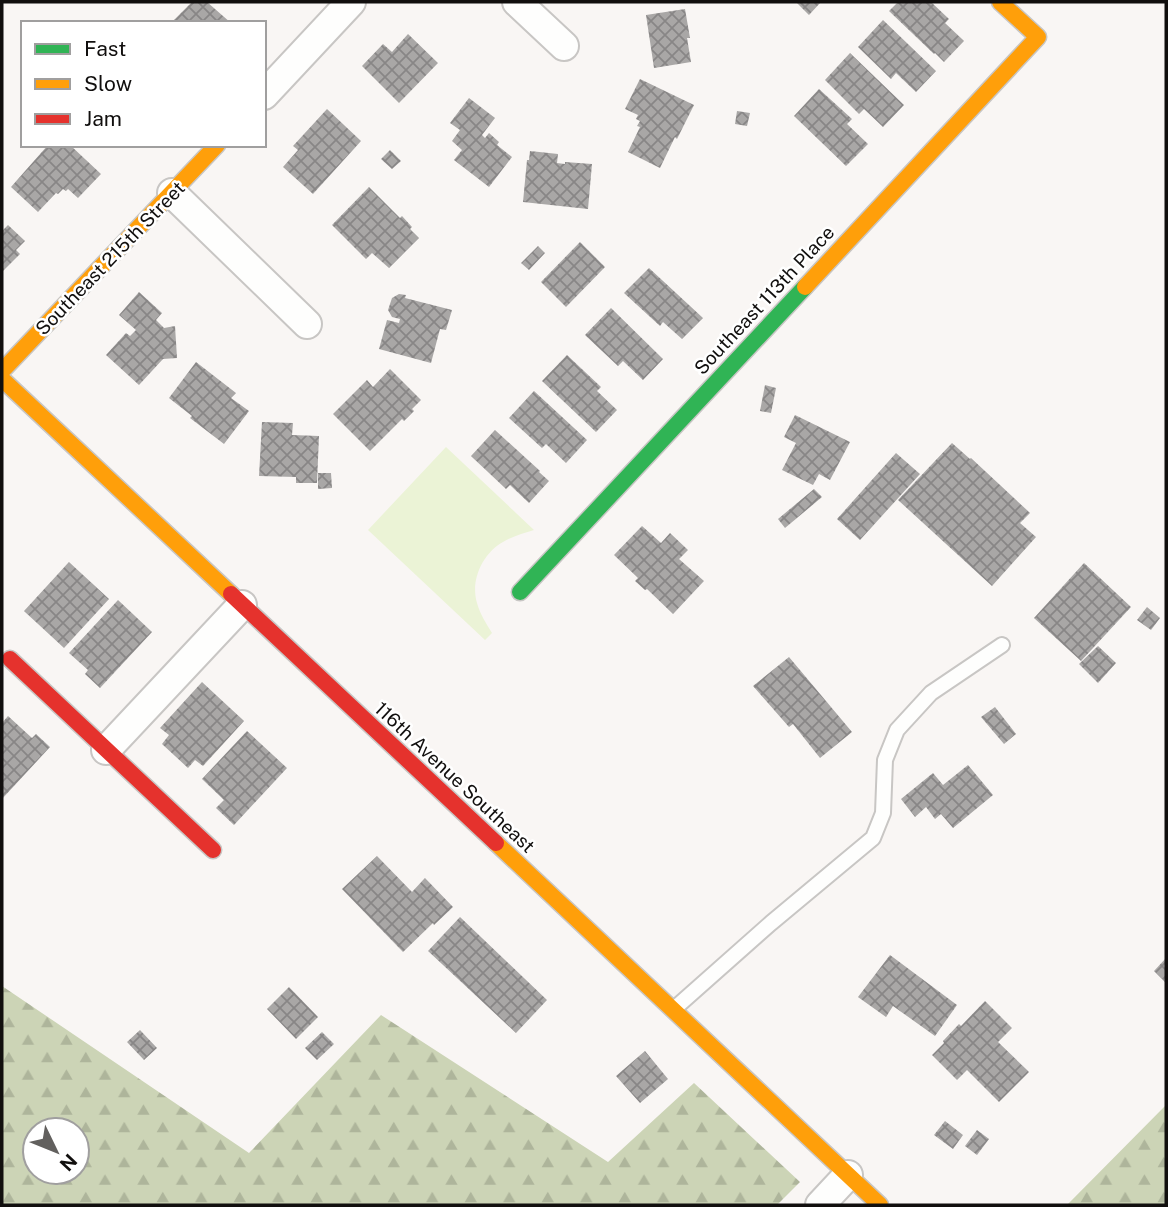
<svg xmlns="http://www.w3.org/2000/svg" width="1168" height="1207" font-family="'Public Sans',sans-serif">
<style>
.green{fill:#ebf3d6}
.forest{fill:url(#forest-firs);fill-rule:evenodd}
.building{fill:url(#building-cross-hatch)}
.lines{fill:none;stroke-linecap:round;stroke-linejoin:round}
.lane-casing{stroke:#c8c6c4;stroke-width:18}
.street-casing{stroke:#c8c6c4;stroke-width:32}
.fast-casing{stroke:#c8c6c4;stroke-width:19}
.slow-casing{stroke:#c8c6c4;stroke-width:19}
.jam-casing{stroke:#c8c6c4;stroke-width:19}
.lane{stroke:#fefefd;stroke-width:14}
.street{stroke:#fefefd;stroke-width:28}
.fast{stroke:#30b455;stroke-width:16}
.slow{stroke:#ff9f0a;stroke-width:16}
.jam{stroke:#e5322d;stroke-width:16}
.labels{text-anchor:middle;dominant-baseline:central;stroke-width:5;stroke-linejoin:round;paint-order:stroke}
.street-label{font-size:19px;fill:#110f0e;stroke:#fff}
</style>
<defs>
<pattern id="forest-firs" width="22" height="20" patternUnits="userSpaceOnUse" patternTransform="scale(1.75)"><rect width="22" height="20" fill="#ccd4b6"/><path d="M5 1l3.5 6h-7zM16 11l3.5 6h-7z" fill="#aeb59b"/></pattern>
<pattern id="building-cross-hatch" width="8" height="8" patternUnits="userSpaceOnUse" patternTransform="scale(1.75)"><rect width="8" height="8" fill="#a9a7a6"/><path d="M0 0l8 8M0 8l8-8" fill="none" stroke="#888686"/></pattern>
</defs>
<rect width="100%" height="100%" fill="#f9f6f4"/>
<path class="green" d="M446 447 534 530C524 533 513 536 503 542 483 553 470 580 477 603 480 614 486 623 492 633L485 640 368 530Z"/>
<path class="forest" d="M2 986 249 1153 381 1015 608 1162 694 1083 800 1182 777 1205H2ZM35 1130H77V1172H35Z
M1166 1105V1205H1067Z"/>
<path class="building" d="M192 2H207L231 23H171Z
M796 2H821L809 15Z
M898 2H931L949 19 945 23 964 41 944 62 935 53 934 54 889 11Z
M685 9 690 38H687L691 62 654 68 646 15Z
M883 20 936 71 916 92 896 73 891 79 858 47Z
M408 34 438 63 399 103 362 66 383 44 392 52Z
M850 53 904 105 883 127 864 109 859 114 825 80Z
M640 79 694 105 677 139 675 137 660 168 628 152 640 127 637 126 640 121 636 119 638 115 625 109Z
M819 89 852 119 847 124 868 144 846 166 794 116Z
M469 98 495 118 482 135 485 138 489 133 499 142 497 145 512 157 489 187 454 160 462 150 452 141 460 130 450 123Z
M327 109 361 141 313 194 283 167 298 150 293 146Z
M737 111 750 113 747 126 735 124Z
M48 145H70L101 174 78 198 68 189 66 191 63 189 58 194 56 193 38 212 11 187Z
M390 150 401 161 392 169 381 159Z
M530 151 558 154 557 163 565 164V162L592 164 588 209 523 202 527 160H529Z
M369 187 400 218 402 216 412 227 410 229 419 238 389 268 372 253 366 259 332 225Z
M8 225 25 241 16 250 20 254 2 272V231Z
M580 242 605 267 566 307 541 282Z
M538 246 545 253 529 270 521 263Z
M649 268 703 318 682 339 663 322 660 326 624 293Z
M139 292 162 313 156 320 164 328 175 326 177 358 163 359 139 385 106 355 126 333 130 336 136 330 119 315Z
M399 294 406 295 405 298 452 310 446 330 440 329 431 363 379 349 387 320 399 323 400 319 392 317 388 310 392 298Z
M611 308 663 359 643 380 623 361 618 366 585 335Z
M567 355 601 387 597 391 617 410 596 432 542 381Z
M196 362 236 393 231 398 249 411 224 444 190 418 192 416 169 398Z
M390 369 421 400 412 409 414 411 404 421 402 419 370 451 333 414 367 380 373 387Z
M765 385 776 388 771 413 760 411Z
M534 391 587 440 566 463 546 444 542 448 509 418Z
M795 415 850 442 830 480 819 474 813 485 782 470 796 443 784 437Z
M262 422 293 423 292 435 319 436 317 483H296V477L259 476Z
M495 430 540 471 539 472 549 481 529 503 510 485 506 489 471 456Z
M952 443 970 459 971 458 1030 513 1020 523 1036 537 992 586 898 500Z
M896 453 920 474 860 540 837 519Z
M318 473H331L332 488 318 489Z
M814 489 822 497 785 528 778 519Z
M642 526 661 543 670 533 688 550 679 559 704 581 673 614 647 589 645 590 635 581 638 578 614 555Z
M69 562 109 599 64 648 24 611Z
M1084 563 1131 607 1081 661 1034 618Z
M118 600 152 632 100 688 85 674 88 670 69 653Z
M1147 607 1160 618 1151 630 1137 620Z
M1098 646 1116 663 1098 683 1079 664Z
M789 657 852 732 820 758 793 724 789 727 753 686Z
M202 682 244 721 203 766 195 760 188 768 162 744 169 735 160 728Z
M995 707 1016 734 1004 744 981 717Z
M8 716 32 738 36 734 50 747 2 799V723Z
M247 731 287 768 234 825 216 808 224 800 202 779Z
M968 765 993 795 953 828 941 814 935 819 926 807 915 817 901 799 933 773 943 785Z
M377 856 412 892 425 878 453 907 434 925 433 923 403 952 342 889Z
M460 917 547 1000 516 1033 428 951Z
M890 955 957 1005 935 1036 893 1006 886 1017 858 997Z
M1166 958V983L1154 971Z
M289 987 318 1017 296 1039 267 1009Z
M985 1001 1012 1028 998 1042 1029 1072 999 1102 967 1070 957 1080 932 1055 944 1043 943 1041 959 1024 961 1026Z
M140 1030 157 1048 144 1060 127 1042Z
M322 1032 334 1044 317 1060 305 1048Z
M645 1051 668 1079 640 1103 616 1076Z
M945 1121 963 1135 953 1149 934 1135Z
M977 1130 989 1139 977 1155 965 1146Z"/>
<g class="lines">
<defs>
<path id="lane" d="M674 1009 771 923 873 838 883 813 885 760 897 730 931 693 1002 645"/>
<path id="street" d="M517 2 564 46
M264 95 351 2
M172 193 307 324
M106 750 242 605
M820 1205 848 1175"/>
<path id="fast" d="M520 592 805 287"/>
<path id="slow" d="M805 287 1038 37 1000 2
M2 371 217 145
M2 379 231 594
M496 843 880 1205"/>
<path id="jam" d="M231 594 496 843
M10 659 213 850"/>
</defs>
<use href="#lane" class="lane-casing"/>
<use href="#street" class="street-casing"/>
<use href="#fast" class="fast-casing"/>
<use href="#slow" class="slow-casing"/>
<use href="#jam" class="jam-casing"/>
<use href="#lane" class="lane"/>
<use href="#street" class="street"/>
<use href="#fast" class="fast"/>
<use href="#slow" class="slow"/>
<use href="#jam" class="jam"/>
</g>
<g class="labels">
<g class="street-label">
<text transform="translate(110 258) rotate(-46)">Southeast 215th Street</text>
<text transform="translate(764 300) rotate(-47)">Southeast 113th Place</text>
<text transform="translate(455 777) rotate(43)">116th Avenue Southeast</text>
</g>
</g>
<rect width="1168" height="1207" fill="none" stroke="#110f0e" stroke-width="7"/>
<rect x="21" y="21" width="245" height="126" fill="#ffffff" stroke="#a09f9f" stroke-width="2"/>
<rect x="35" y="44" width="35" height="10" fill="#30b455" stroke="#a09f9f" stroke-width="2"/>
<text x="84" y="56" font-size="21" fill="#110f0e">Fast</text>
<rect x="35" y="79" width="35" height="10" fill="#ff9f0a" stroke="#a09f9f" stroke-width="2"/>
<text x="84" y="91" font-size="21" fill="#110f0e">Slow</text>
<rect x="35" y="114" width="35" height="10" fill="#e5322d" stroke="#a09f9f" stroke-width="2"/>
<text x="84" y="126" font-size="21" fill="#110f0e">Jam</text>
<g transform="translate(56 1151) rotate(133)"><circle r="33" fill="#ffffff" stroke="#a09f9f" stroke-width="2"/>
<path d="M0-5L12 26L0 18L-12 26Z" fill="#62605e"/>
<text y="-10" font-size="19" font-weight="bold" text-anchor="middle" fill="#110f0e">N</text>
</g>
</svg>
